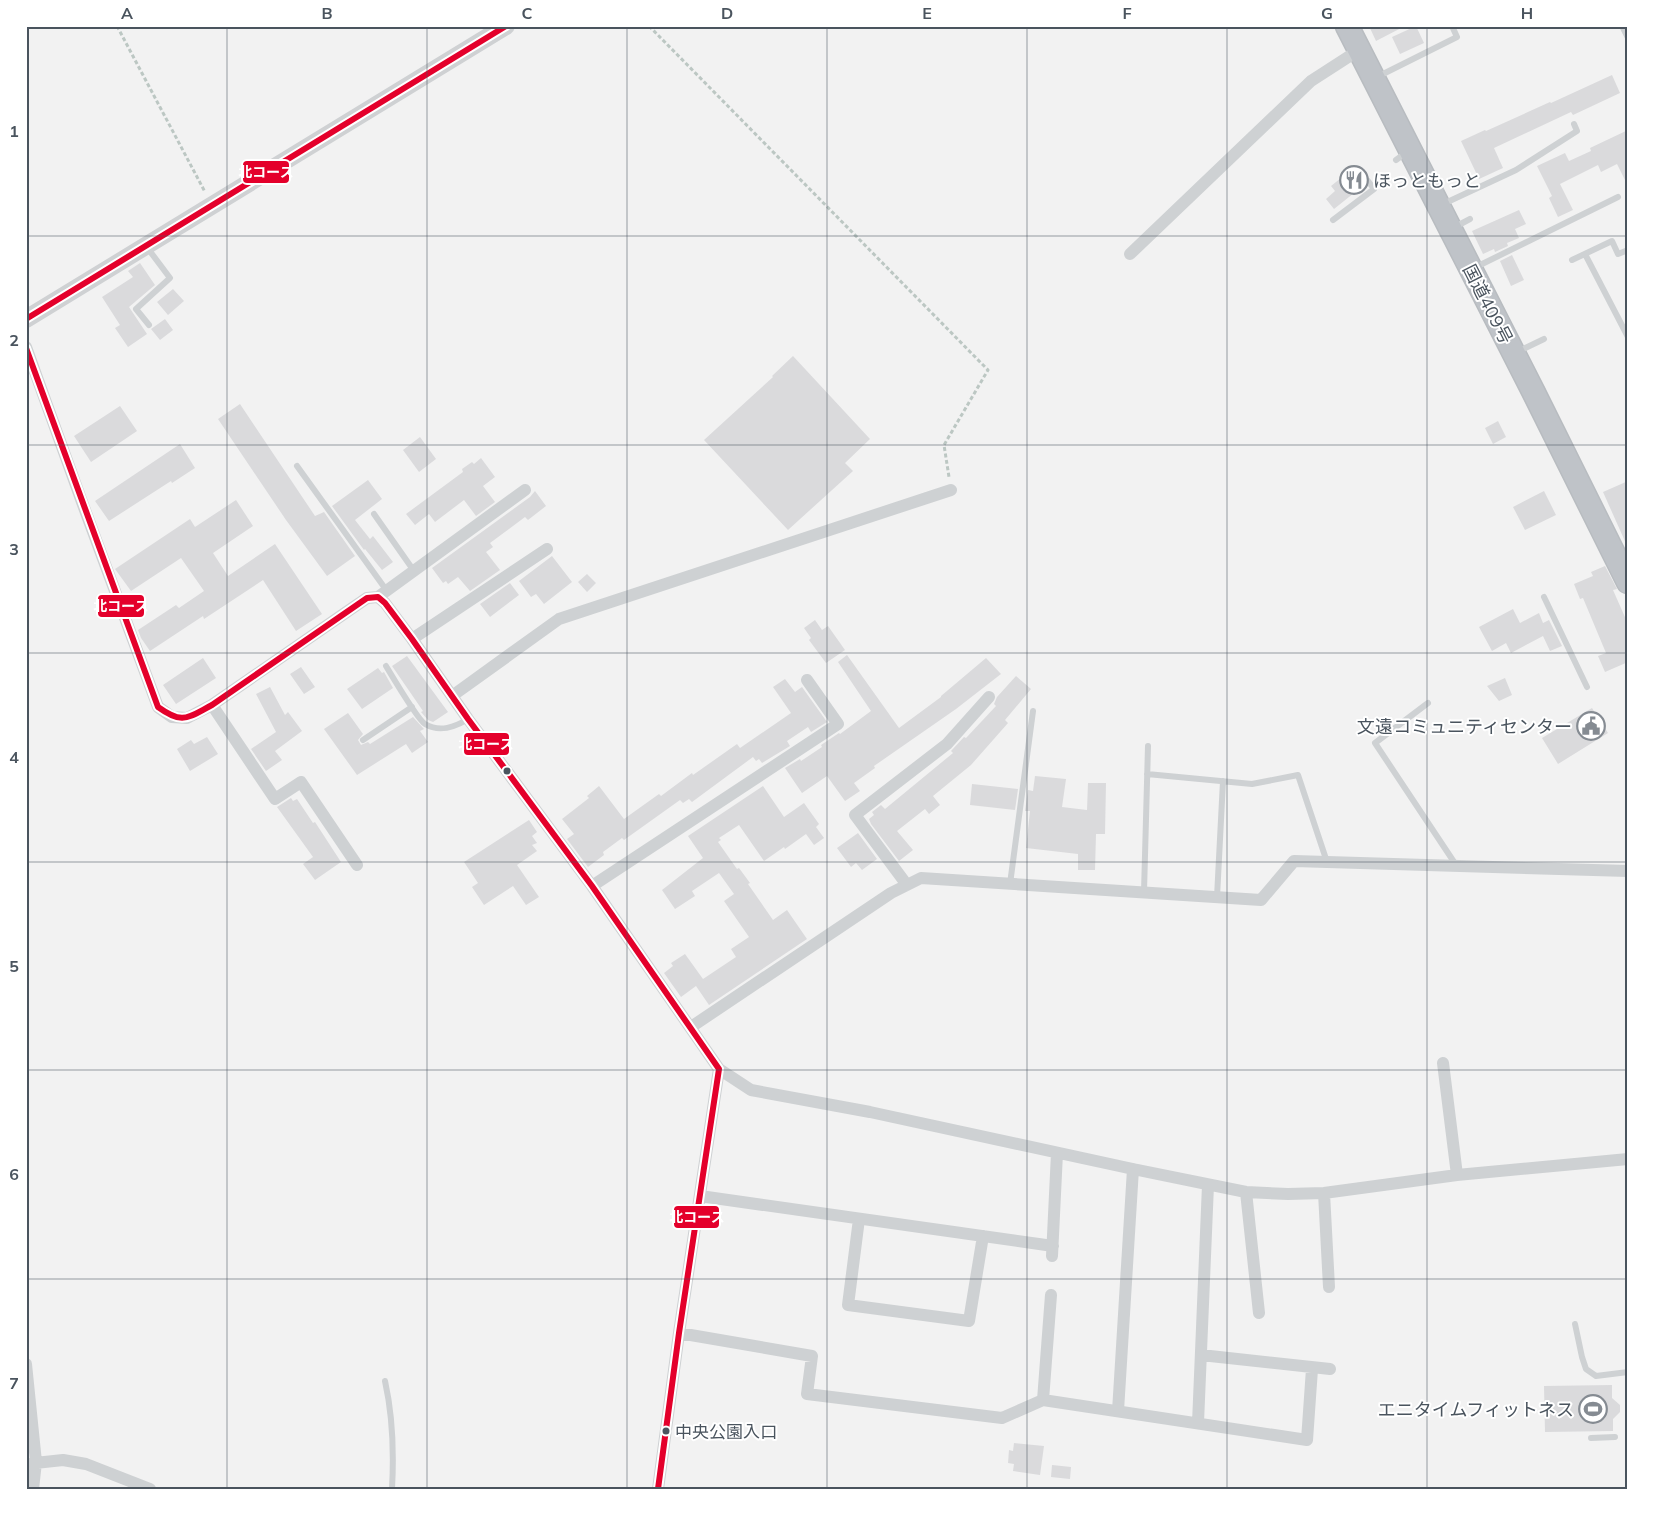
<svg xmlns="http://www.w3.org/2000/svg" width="1654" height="1515" font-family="Mulish,'Noto Sans JP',sans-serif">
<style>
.building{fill:#dadadc}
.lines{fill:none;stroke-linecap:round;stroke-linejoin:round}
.highway-casing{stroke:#b8bcc0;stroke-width:25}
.path{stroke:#bcc7c3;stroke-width:3;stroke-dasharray:4 2.5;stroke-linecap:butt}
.lane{stroke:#ced1d3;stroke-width:6}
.street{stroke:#ced1d3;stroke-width:12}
.secondary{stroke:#cfd1d3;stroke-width:18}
.highway{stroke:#bfc3c8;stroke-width:22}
.bus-1-casing{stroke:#fff;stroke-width:10}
.bus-1{stroke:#e4002b;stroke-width:6}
.grid{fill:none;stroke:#4a545e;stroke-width:1;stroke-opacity:0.55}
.bus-dot{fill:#4a545e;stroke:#fff;stroke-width:2}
.labels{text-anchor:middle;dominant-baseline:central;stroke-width:4;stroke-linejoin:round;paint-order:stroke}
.bus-label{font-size:17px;fill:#4a545e;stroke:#fff;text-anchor:start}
.poi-label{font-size:18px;fill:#4a545e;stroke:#fff;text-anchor:end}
.street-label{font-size:18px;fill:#4a545e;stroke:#fff}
.line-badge{stroke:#fff;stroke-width:2}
.badge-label{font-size:14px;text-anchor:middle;font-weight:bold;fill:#fff}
.neatline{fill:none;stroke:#4a545e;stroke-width:2}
.grid-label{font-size:16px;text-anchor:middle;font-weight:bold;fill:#4a545e}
</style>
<rect width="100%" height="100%" fill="#f2f2f2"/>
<path class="building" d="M1369 26H1405L1376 41Z
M1416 26 1424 43 1400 54 1392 37Z
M1612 75 1620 93 1573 115 1571 112 1494 148 1503 168 1479 179 1461 141 1485 130 1486 131 1550 102 1551 103Z
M1628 130V186L1617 164 1601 172 1598 165 1560 184 1573 210 1558 217 1549 198 1552 196 1537 166 1565 153 1569 161 1591 151 1590 148Z
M1351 170 1364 185 1334 209 1326 199 1335 191 1331 186Z
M1519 210 1526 224 1515 229 1519 238 1507 243 1508 246 1495 252 1494 249 1483 254 1472 231Z
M1512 255 1524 280 1511 286 1500 261Z
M140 263 155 285 129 307 147 334 128 347 115 328 120 325 102 297 133 277 128 271Z
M173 289 184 301 168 315 157 302Z
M165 319 173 330 160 340 151 329Z
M793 356 870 439 845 463 853 471 788 530 704 440 773 377 772 376Z
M240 404 315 516 324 512 355 556 327 576 286 520 218 419Z
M120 406 137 431 91 462 74 436Z
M1498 421 1506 437 1493 444 1485 428Z
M420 437 436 459 419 472 403 450Z
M180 444 195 468 172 483 171 481 109 521 95 501Z
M481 458 495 477 483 486 495 502 476 516 464 500 435 522 429 514 415 525 406 514 463 472 462 469 472 462 474 464Z
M368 480 382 499 355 520 370 539 373 536 393 562 382 570 365 549 364 550 332 506Z
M1628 481V548L1603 492Z
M535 491 546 506 528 520 525 517 490 543 493 547 486 552 500 570 470 591 458 577 448 584 446 581 443 583 432 568 530 497Z
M1544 491 1556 515 1525 530 1513 507Z
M236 500 253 526 213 553 228 576 275 544 322 614 296 631 263 580 204 619 203 616 150 651 141 638 138 630 176 605 179 608 204 591 181 558 131 591 115 569 190 519 195 527Z
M552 556 572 582 544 604 536 594 531 597 519 581Z
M1605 566 1617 589 1613 590 1628 624V662L1605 672 1598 656 1606 653 1583 598 1580 599 1574 584 1593 576 1591 572Z
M587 574 596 583 587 592 578 582Z
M510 583 519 595 490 617 480 604Z
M1513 609 1520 623 1539 613 1543 623 1549 620 1562 646 1550 651 1543 636 1511 653 1506 643 1492 651 1479 627Z
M815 620 822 630 828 626 845 650 826 663 809 640 811 638 804 628Z
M847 655 899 728 941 697V696L986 658 1001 674 956 709 874 766 875 768 854 783 860 791 845 801 827 776 802 793 785 768 800 759 801 761 822 747 821 745 839 733 840 734 871 711 838 662Z
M407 656 448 712 433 722 428 720 421 712 423 711 392 666Z
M203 658 216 678 176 704 163 685Z
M301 667 315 687 304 694 290 674Z
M378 668 382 673 384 672 393 688 362 709 347 689Z
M1016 676 1031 689 1005 720 1008 723 971 765 933 796 940 805 929 814 925 809 897 831 913 850 899 861 871 824 869 819 874 815 872 812 881 805 885 809 953 753 951 751 964 737 966 738 996 706 994 704 997 697Z
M1505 678 1512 695 1499 701 1487 686Z
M785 679 795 692 802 687 827 722 811 732 808 727 787 741 790 746 762 763 759 759 756 761 753 757 692 802 689 799 683 803 680 800 624 840 622 838 603 852 604 855 588 867 567 839 574 834 562 819 589 798 587 796 599 786 624 819 659 794 661 796 692 773 693 775 737 744 740 748 791 713 773 687Z
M270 687 285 715 288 712 302 731 275 751 282 760 266 771 251 749 276 732 256 694Z
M1592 708 1608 733 1558 764 1542 738Z
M348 713 363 734 358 740 361 745 368 742 370 744 413 717 424 729 420 731 428 742 412 753 406 744 357 775 324 729Z
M207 737 218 754 190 771 177 749 191 740 194 744Z
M1035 776 1066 779 1062 807 1087 810 1088 783H1106L1105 834H1096L1095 870H1078V854L1026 848 1030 811H1025L1028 790 1033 791Z
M972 784 1018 789 1015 810 970 805Z
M763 786 784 817 804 803 819 824 816 827 824 838 814 845 806 834 785 849 784 847 764 861 739 825 719 838 721 840 718 842 737 869 739 868 750 883 748 884 773 920 787 910 807 939 709 1005 696 986 681 997 664 973 673 966 671 963 685 954 703 979 736 957 731 949 749 937 724 901 734 894 719 873 692 891 695 896 675 909 662 890 703 858 688 836Z
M291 798 293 801 297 799 313 823 315 822 341 862 315 880 303 864 313 857 277 807Z
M529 820 537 832 532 836 537 843 532 845 537 851 517 865 539 897 526 905 513 886 484 905 472 887 478 883 464 862Z
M858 833 877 859 862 870 856 863 851 867 837 848Z
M1612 1385V1398L1620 1405V1412L1613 1419V1431L1545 1432 1544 1386Z
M1014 1443 1044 1446 1040 1475 1013 1471 1014 1464 1008 1463 1009 1450 1013 1451Z
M1052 1465 1071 1467 1070 1479 1051 1477Z"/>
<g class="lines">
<defs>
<path id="highway" d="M1347 26 1533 391 1628 582"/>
</defs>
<use href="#highway" class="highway-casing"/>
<path class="path" d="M117 26 205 192
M649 26 988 370 944 445 949 477"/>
<path class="lane" d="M1622 26 1628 38
M1377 77 1457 37 1452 26
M1396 160 1407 152
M1441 205 1516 170 1577 131 1574 124
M1333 220 1374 189 1368 181
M1453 228 1470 219
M146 246 170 278 136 309 149 325
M1585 254 1628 337
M1572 260 1612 241 1618 254 1628 250
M1474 268 1618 197
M1517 352 1544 339
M297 466 387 591
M374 514 414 571
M1544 597 1587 687
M386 666C392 676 418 720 425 724 440 733 455 727 468 719
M1428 703 1375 743 1456 865
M363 740 412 707
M1147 774 1252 784 1298 775 1327 862
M1010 884 1033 711
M1144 892 1148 746
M1217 897 1223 781
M1575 1324 1582 1357 1586 1369 1596 1376 1628 1372
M385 1381C393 1417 394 1453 392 1489
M1591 1438 1615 1437"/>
<path class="street" d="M1130 254 1311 81 1359 50
M26 347 82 502 158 707 172 717 187 718 212 705 348 611 367 598 378 597 525 490
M378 597 385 603 412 639 468 719 592 886 719 1069 679 1333 658 1489
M412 639 547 549
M452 696 559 619 951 490
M212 705 275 799 301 782 357 865
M907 885 855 815 947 744 989 697
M592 886 838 724 807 680
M691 1027 891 893 921 878 1261 900 1294 861 1628 871
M1443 1063 1457 1175
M719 1069 751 1090 870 1112 1133 1169 1246 1192 1288 1194 1324 1193 1457 1175 1628 1159
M1246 1192 1259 1313
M1324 1193 1329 1287
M700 1196 1053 1246
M859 1219 848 1305 969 1321 983 1236
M1052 1256 1057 1153
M679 1333 812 1356 807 1394 1002 1418 1043 1400 1307 1440 1312 1369
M1201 1355 1330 1369
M26 1364 36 1462 33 1489
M1043 1400 1051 1295
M1118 1411 1133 1169
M1198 1423 1208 1185
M26 1464 63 1460 86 1464 150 1489"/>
<path class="secondary" d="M26 319 506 26"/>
<use href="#highway" class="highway"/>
<defs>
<path id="bus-1" d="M26 319 506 26
M26 348 158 707C183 725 187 718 212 705L367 598 378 597 385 603 412 639 468 719 592 886 719 1069 679 1333 658 1489"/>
</defs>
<use href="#bus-1" class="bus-1-casing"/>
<use href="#bus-1" class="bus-1"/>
</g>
<path class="grid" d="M227 26V1489M427 26V1489M627 26V1489M827 26V1489M1027 26V1489M1227 26V1489M1427 26V1489M26 236H1628M26 445H1628M26 653H1628M26 862H1628M26 1070H1628M26 1279H1628"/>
<defs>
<symbol id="restaurant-ring" viewBox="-11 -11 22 22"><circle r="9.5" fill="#fff" stroke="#858b92" stroke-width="1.5"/><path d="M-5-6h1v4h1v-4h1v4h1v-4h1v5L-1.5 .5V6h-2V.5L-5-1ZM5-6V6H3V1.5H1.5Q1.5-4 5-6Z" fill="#858b92"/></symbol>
<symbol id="civic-ring" viewBox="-11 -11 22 22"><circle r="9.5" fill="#fff" stroke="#858b92" stroke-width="1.5"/><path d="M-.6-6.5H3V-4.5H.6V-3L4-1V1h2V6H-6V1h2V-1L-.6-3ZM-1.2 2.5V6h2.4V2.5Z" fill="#858b92"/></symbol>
<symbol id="stadium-ring" viewBox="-11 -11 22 22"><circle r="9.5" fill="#fff" stroke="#858b92" stroke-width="1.5"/><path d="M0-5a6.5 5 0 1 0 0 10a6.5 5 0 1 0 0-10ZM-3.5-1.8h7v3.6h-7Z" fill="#858b92"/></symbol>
</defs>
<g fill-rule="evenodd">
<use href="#restaurant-ring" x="1338" y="164" width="32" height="32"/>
<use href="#civic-ring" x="1575" y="710" width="32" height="32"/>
<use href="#stadium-ring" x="1577" y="1393" width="32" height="32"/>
</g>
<g class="bus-dot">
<circle cx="507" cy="771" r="4.5"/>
<circle cx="666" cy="1431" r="4.5"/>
</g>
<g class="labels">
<g class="bus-label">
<text x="675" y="1431">中央公園入口</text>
</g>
<g class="poi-label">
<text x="1373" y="180" text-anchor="start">ほっともっと</text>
<text x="1572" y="726">文遠コミュニティセンター</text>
<text x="1574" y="1409">エニタイムフィットネス</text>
</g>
<g class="street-label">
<text transform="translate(1488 304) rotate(63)">国道409号</text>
</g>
</g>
<g class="line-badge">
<rect x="242" y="160" width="48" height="24" rx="5" fill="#e4002b"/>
<rect x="97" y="594" width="48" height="24" rx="5" fill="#e4002b"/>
<rect x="463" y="732" width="47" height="24" rx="5" fill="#e4002b"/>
<rect x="673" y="1205" width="47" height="24" rx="5" fill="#e4002b"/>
</g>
<g class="badge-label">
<text x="266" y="177">北コース</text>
<text x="121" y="611">北コース</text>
<text x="486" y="749">北コース</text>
<text x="697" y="1222">北コース</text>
</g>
<rect width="1654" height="1515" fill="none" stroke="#ffffff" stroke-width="55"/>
<rect x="28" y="28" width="1598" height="1460" class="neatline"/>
<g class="grid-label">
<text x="127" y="19">A</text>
<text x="327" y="19">B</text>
<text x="527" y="19">C</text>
<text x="727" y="19">D</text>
<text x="927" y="19">E</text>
<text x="1127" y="19">F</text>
<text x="1327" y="19">G</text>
<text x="1527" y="19">H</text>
<text x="14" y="137">1</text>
<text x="14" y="346">2</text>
<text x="14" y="555">3</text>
<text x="14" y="763">4</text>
<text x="14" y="972">5</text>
<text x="14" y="1180">6</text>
<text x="14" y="1389">7</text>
</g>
</svg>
